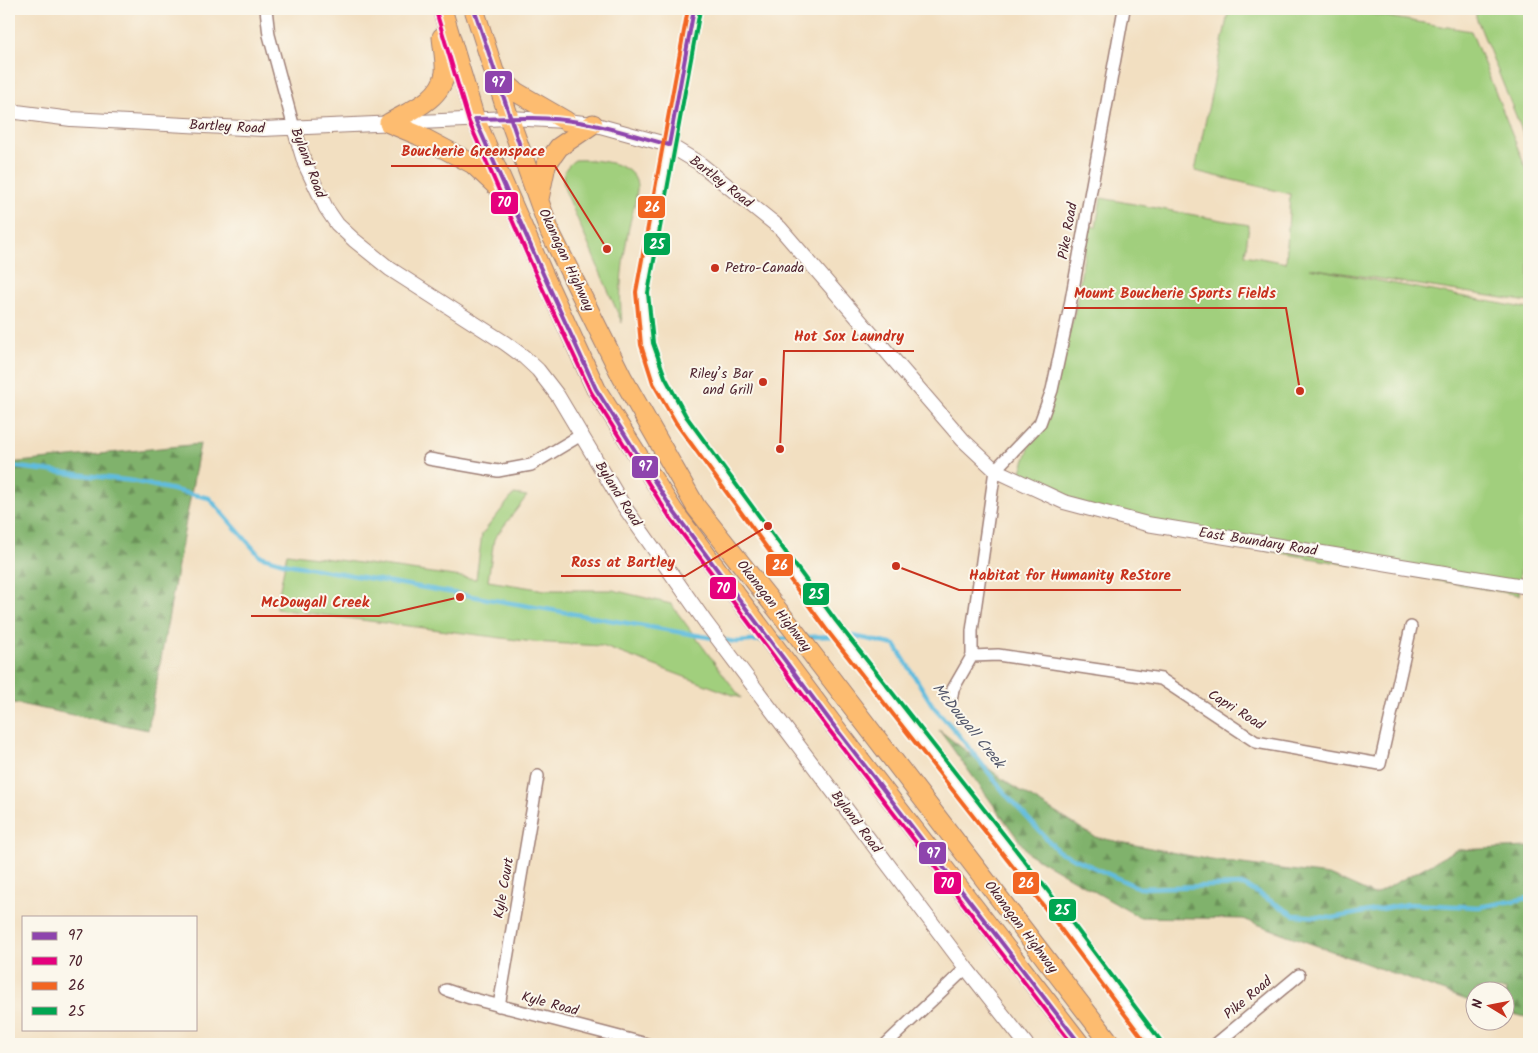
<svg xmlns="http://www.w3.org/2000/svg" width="1538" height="1053" font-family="Kalam,sans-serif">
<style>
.forest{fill:url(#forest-firs);stroke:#65684c}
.park{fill:#a1cf7d;stroke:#767754}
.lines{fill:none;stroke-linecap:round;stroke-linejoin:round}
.stream{stroke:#60bcde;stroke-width:4.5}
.minor-casing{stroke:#9e7f76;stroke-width:14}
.tertiary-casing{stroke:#9e7f76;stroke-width:16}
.trunk-casing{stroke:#9e7f76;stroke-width:21}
.minor{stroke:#fff;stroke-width:11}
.tertiary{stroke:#fff;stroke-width:14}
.trunk{stroke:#fdbc70;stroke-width:19}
.bus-1-casing{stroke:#fbf7ec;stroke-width:8}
.bus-2-casing{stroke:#fbf7ec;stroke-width:8}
.bus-3-casing{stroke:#fbf7ec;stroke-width:8}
.bus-4-casing{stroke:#fbf7ec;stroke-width:8}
.bus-1{stroke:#8e44ad;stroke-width:4}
.bus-2{stroke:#e5007d;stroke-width:4}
.bus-3{stroke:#f26522;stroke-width:4}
.bus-4{stroke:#00a651;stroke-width:4}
.poi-dot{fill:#c8321e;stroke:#fbf7ec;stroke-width:2}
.labels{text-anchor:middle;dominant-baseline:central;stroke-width:4;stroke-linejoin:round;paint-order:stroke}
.street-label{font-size:14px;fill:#4a1f2b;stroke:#fbf7ec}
.poi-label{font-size:14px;fill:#4a1f2b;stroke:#fbf7ec;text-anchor:start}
.water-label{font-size:15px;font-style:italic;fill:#52566a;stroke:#fbf7ec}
.leader{fill:none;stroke:#c8321e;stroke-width:2}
.callout-dot{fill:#c8321e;stroke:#fbf7ec;stroke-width:2}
.callout-label{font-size:15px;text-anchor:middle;font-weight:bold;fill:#c8321e;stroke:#fbf7ec;stroke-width:4;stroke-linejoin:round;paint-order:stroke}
.line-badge{stroke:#fbf7ec;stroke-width:2}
.badge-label{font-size:14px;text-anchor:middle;font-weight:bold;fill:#fff}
</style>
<defs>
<pattern id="forest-firs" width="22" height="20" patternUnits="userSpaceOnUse" patternTransform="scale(1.25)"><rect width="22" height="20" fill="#80b26c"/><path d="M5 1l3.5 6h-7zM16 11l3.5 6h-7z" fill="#6b9059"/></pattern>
</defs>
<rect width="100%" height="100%" fill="#fbf7ec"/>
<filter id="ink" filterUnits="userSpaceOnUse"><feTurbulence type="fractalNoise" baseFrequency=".02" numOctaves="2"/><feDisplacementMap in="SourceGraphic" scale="10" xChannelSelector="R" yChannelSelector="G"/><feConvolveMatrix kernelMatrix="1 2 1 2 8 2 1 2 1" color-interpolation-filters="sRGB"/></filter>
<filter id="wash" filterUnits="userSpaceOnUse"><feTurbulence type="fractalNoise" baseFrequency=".0096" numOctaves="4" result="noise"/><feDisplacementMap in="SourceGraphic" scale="20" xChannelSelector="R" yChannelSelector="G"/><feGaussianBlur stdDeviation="1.12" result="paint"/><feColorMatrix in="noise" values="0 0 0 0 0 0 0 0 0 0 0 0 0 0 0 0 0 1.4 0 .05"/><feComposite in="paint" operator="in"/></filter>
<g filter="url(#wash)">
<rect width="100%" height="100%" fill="#f2dfc1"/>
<path class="forest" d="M200 444 148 730 9 702V463Z
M939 730 1009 784 1095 837 1211 860 1329 875 1374 895 1456 850 1529 847V1018L1506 1012V990H1476L1475 1003 1243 919 1139 917 1029 854Z"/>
<path class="park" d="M1229 9H1341L1471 31 1529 176V302L1310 268 1529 309V563L1521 562 1519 595 1146 529 1019 477 1074 317 1089 226 1096 227 1101 198 1249 225 1245 255 1286 263 1290 194 1195 171Z
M1476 9H1529V148L1476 17Z
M575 160C593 159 634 161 637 185 638 194 631 217 629 227 623 259 618 290 622 323L565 190C561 177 563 168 575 160Z
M514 494 527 496 494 539 488 581 545 590H613L671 604 741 698 602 646 533 642 276 609 287 553 476 579 482 534Z"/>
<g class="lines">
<path class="stream" d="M9 466 133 481 209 498 260 556 287 564 713 638
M843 635H849L895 645 933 706 958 734 1008 797 1058 851 1139 888 1244 885 1294 915 1332 918 1408 904 1479 907 1529 898
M805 637 835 636
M775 639 793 638
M723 640 736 642 763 640"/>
</g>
</g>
<g filter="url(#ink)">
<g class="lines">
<defs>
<path id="minor" d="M266 9 269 35 294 128
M1124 9 1069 311 1052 390 1040 423 995 470 972 631V656L998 655 1161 679 1256 742 1380 764 1411 627
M429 459 498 471 531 465 581 435
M951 701 953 689 972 656
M446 990 470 998 647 1044
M499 1006 538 776
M886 1044 966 968
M1216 1044 1299 975"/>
<path id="tertiary" d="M694 9 642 293 647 344 659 380 681 419 831 625 1047 900 1155 1044
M9 111 71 119 263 129 509 118 566 121 593 124 669 145 699 163 780 228 963 440 995 470 1064 502 1147 524 1529 587
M294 128 305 164 326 208 337 224 354 240 390 269 505 343 524 357 538 370 558 396 623 505 706 623 966 968 1026 1044"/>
<path id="trunk" d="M442 9 475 119 544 276 596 389 674 512 831 722 1080 1044
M474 9 509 118 550 232 622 377 696 507 792 628 1111 1044
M496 75 516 92 566 121
M389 123 418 135 473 164 504 193
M389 123C410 111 441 100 445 73 446 62 443 49 442 37
M539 199 546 165 559 147 593 124"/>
</defs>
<use href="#minor" class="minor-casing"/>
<use href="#tertiary" class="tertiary-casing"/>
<use href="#trunk" class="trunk-casing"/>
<use href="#minor" class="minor"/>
<use href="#tertiary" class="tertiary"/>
<use href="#trunk" class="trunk"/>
<defs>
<path id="bus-1" d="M474 9 523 155
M694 9 669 145C639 137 610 127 579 122 545 116 510 118 475 119L544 276 596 389 674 512 831 722 1080 1044"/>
<path id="bus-2" d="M436 11 469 122 538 279 591 392 669 516 826 726 1072 1044"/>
<path id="bus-3" d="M688 9 636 292 641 345 653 383 676 423 826 629 1042 904 1147 1044"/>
<path id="bus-4" d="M700 10 648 293 653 343 665 377 686 416 836 621 1052 896 1160 1040"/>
</defs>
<use href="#bus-1" class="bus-1-casing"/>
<use href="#bus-2" class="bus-2-casing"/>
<use href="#bus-3" class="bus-3-casing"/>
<use href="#bus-4" class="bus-4-casing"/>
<use href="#bus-1" class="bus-1"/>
<use href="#bus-2" class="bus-2"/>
<use href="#bus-3" class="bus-3"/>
<use href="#bus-4" class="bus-4"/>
</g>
</g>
<g class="poi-dot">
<circle cx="715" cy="268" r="5"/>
<circle cx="763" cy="382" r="5"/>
</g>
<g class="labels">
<g class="street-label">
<text transform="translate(227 127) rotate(3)">Bartley Road</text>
<text transform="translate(308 163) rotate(69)">Byland Road</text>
<text transform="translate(721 182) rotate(38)">Bartley Road</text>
<text transform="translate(1068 231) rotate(-80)">Pike Road</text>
<text transform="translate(566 260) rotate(65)">Okanagan Highway</text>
<text transform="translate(618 494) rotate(58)">Byland Road</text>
<text transform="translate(1258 542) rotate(9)">East Boundary Road</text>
<text transform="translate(774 606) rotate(52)">Okanagan Highway</text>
<text transform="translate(1236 710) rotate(32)">Capri Road</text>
<text transform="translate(856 822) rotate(53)">Byland Road</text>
<text transform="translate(504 888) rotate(-80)">Kyle Court</text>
<text transform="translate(1021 927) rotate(53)">Okanagan Highway</text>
<text transform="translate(1248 998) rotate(-40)">Pike Road</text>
<text transform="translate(550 1004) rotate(15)">Kyle Road</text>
</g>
<g class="poi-label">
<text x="725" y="268">Petro-Canada</text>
<text x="753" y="374" text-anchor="end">Riley’s Bar<tspan x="753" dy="16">and Grill</tspan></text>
</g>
<g class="water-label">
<text transform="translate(968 726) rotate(51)">McDougall Creek</text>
</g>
</g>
<path class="leader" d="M607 249L555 166H391M1300 391L1286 308H1064M780 449L784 351H914M768 526L685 576H561M896 566L959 590H1181M460 597L379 616H251"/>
<g class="callout-dot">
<circle cx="607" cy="249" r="5"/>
<circle cx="1300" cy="391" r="5"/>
<circle cx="780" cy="449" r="5"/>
<circle cx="768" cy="526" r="5"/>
<circle cx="896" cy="566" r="5"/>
<circle cx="460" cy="597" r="5"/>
</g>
<g class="callout-label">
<text x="473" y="156">Boucherie Greenspace</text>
<text x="1175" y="298">Mount Boucherie Sports Fields</text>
<text x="849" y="341">Hot Sox Laundry</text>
<text x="623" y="567">Ross at Bartley</text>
<text x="1070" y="580">Habitat for Humanity ReStore</text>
<text x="315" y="607">McDougall Creek</text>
</g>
<g class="line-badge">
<rect x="484" y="70" width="29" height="24" rx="5" fill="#8e44ad"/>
<rect x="490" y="191" width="29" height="24" rx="5" fill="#e5007d"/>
<rect x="637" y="195" width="29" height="24" rx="5" fill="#f26522"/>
<rect x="643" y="232" width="28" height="24" rx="5" fill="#00a651"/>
<rect x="631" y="455" width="28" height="24" rx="5" fill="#8e44ad"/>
<rect x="765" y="553" width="29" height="24" rx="5" fill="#f26522"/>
<rect x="709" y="576" width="28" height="24" rx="5" fill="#e5007d"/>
<rect x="802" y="582" width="28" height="24" rx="5" fill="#00a651"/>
<rect x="918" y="841" width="29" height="24" rx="5" fill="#8e44ad"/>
<rect x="933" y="871" width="29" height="24" rx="5" fill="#e5007d"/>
<rect x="1012" y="871" width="28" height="24" rx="5" fill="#f26522"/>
<rect x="1048" y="898" width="29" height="24" rx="5" fill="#00a651"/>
</g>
<g class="badge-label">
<text x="498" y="87">97</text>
<text x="504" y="207">70</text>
<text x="652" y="212">26</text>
<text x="657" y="249">25</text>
<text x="645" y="471">97</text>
<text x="780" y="570">26</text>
<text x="723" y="593">70</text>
<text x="816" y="599">25</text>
<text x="933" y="858">97</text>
<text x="947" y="888">70</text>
<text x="1026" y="888">26</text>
<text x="1062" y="915">25</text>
</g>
<rect width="1538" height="1053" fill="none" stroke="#fbf7ec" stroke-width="30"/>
<rect x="22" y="916" width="175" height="115" fill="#fbf7ec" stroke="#b4a19f"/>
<rect x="32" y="932" width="25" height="8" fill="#8e44ad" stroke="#b4a19f"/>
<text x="68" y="940" font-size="15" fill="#4a1f2b">97</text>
<rect x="32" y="957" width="25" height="8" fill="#e5007d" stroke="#b4a19f"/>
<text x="68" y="966" font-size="15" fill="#4a1f2b">70</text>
<rect x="32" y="982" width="25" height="8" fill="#f26522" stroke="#b4a19f"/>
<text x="68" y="990" font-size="15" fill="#4a1f2b">26</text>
<rect x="32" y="1007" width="25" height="8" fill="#00a651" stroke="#b4a19f"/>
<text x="68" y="1016" font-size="15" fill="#4a1f2b">25</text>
<g transform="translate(1490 1006) rotate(280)"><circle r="24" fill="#fbf7ec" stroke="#b4a19f"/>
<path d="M0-4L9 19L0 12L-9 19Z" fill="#c8321e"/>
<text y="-8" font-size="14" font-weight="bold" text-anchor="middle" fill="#4a1f2b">N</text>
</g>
</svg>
